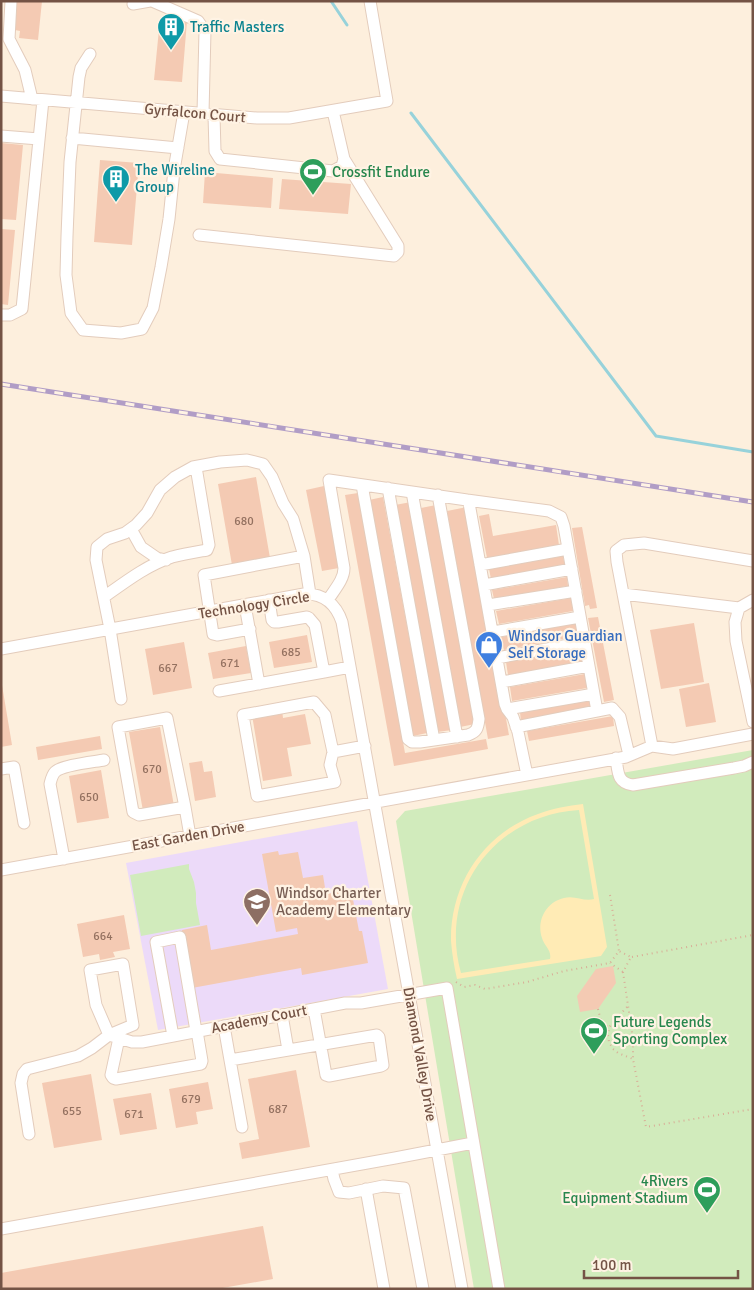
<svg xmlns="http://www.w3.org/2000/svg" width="754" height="1290" font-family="Signika,sans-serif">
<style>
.education{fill:#ecdaf9}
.green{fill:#d1ebbc}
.sand{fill:#ffebb5;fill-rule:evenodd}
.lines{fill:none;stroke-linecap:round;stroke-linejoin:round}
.stream{stroke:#97d2da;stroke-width:3}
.building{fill:#f4cab3}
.minor-casing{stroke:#e3ccbc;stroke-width:13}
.path{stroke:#d8ae97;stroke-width:2;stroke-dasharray:1 4;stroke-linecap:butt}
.minor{stroke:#fff;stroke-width:11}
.rail-casing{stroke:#b19dc6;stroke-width:5}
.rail{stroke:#fff3e4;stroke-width:3;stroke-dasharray:9;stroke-linecap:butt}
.labels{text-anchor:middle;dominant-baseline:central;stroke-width:4.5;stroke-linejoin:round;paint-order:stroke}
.number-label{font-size:12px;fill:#947160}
.culture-label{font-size:15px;fill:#0d838f;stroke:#fff3e4;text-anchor:start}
.street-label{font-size:15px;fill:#745345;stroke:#fff3e4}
.leisure-label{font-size:15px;fill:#27864d;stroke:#fff3e4;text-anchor:start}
.shop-label{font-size:15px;fill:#366cbe;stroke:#fff3e4;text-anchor:start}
.education-label{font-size:15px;fill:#785e54;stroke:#fff3e4;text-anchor:start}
</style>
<rect width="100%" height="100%" fill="#fdefdd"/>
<path class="education" d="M357 821 388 989 158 1030 126 863Z"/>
<path class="green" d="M753 750V1289H474L396 821 405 811Z
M189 864V869L194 882 196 893V903L200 925 141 936 130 875Z"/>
<path class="sand" d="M583 804 607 947 601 956 457 979C454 966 452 954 451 941 450 884 484 833 538 814 553 808 568 806 583 804ZM579 810 594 899C584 902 575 895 564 898 546 902 536 921 542 938 544 946 552 950 550 959L461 973C438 891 495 815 579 810Z"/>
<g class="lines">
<path class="stream" d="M331 1 347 25
M411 113 656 436 753 452"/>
</g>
<path class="building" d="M17 1H42L38 40 19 38 20 31 15 30Z
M160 19 187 21 182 82 154 80Z
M1 143 23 145 16 220 1 219Z
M100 160 139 163 132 245 94 242Z
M205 172 273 178 271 208 203 203Z
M282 179 351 184 348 214 279 209Z
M1 229 15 230 8 305 1 304Z
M256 477 270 558 232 565 218 484Z
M324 486 339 568 322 571 306 490Z
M358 493 405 753 486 739 488 749 394 766 345 495Z
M383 497 427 733 413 736 369 500Z
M411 502 452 730 437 732 395 505Z
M436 505 475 724 460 727 421 508Z
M467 507 509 735 488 739 447 511Z
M489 514 493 536 556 525 559 545 487 558 479 516Z
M582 527 597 608 590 609 589 605 585 606 572 528Z
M563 556 565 566 491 579 489 569Z
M567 577 568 586 494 599 492 590Z
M571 598 573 611 499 624 496 611Z
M598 617 614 700 604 702 588 618Z
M576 623 578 636 504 650 501 637Z
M694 623 704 682 661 689 650 630Z
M307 635 312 662 274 668 269 642Z
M184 642 192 688 153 695 145 649Z
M246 646 251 673 213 679 208 653Z
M580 649 583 662 508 675 506 662Z
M585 674 587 688 512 701 510 687Z
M709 683 716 722 686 727 679 689Z
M1 685H2L12 745 1 747Z
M589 700 591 709 521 722 520 712Z
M282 710 283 718 305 714 311 744 287 748 292 776 263 781 252 715Z
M613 716 614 726 529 741 527 731Z
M160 727 174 806 143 811 129 732Z
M100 736 102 749 38 760 36 747Z
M202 761 204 772 212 771 216 797 195 801 189 763Z
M101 770 109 818 77 823 69 776Z
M278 851 279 855 298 852 303 878 323 875 326 894 351 889 359 931H362L368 963 302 975 301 968 192 988 182 930 207 925 211 950 298 934 297 928 276 932 262 854Z
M124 915 130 949 113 952 115 957 100 960 99 954 83 957 77 924Z
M613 966 616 983 598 1009 580 1012 577 996 596 969Z
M296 1070 310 1147 242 1159 239 1143 259 1139 248 1079Z
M91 1074 102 1140 54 1148 42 1083Z
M208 1082 213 1109 196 1112 198 1124 176 1128 169 1089Z
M151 1093 157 1129 120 1135 113 1099Z
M263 1226 273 1279 217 1289H1V1273Z"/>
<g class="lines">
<defs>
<path id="minor" d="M11 1 9 39 25 70 32 99
M152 1 198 21 205 31 203 113
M133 4 150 1
M90 54 81 68 79 77 70 162 67 236 66 275 71 313 83 330 121 333 142 329 153 308 161 267 169 219 174 170 184 112
M1 96 257 118H289L387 101 370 1
M214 115 215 151 220 159 333 171 342 166 344 159 333 111
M1 136 39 139
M72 138 178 148
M199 235 394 256 398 252V246L344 159
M1 315H10L22 309 43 100
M362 485 408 739 412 742H420L468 735C477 732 478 728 479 719L438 495
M388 488 434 740
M412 492 457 737
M467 500 549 511 561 517 564 526 597 711
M131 529 141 547 157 558 166 560
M480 565 568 549
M484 585 572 569
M623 594 739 608
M104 597C125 582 147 565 172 557 184 554 196 552 207 550L209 545 196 467
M269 600 272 620 274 622H278L307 617 309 618 315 625 324 672 350 667
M328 600C334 590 344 580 344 568L329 480 467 500 469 503 505 704 507 709 513 717 518 732 527 775
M753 600 739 608 735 622 736 641 753 722
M245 605 259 684
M488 605 576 591
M250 629 217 635 213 634 204 575 304 556 310 594
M493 632 580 617
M1 649 304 594C323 593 336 604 342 622L462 1289
M497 658 585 642
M502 682 589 666
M219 691 324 672
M121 699 110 629 96 560 97 547 107 539 125 533 136 525 147 513 160 490 175 477 193 467 220 462 247 460 263 464 272 477 283 503 293 519 304 556
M507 709 594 694
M516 727 612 708 620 717 629 755
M652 746 617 562 616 551 624 545 644 543 753 561
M333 752 325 715 314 702 243 715 257 796 335 782 330 765 333 752 365 746
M616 758C618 772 617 783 633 785L734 768 744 766 753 762
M1 769 14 767 24 823
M185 807 167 718 118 727 133 812 139 815 185 807 190 836
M64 859 50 784C51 780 52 775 55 772 62 765 93 762 104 760
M1 870 626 757 652 746 673 749 753 734
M282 1015 288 1050
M224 1026 230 1060 377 1035 379 1037 383 1065 381 1066 329 1076 326 1075 314 1009
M109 1035 132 1042H142L314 1009 345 1003H361L447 988 499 1289
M173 1036 156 942 180 937 196 1031
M119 1038 111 1075 113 1078 116 1079 201 1064 202 1061 197 1031
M230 1060 242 1127
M29 1134 21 1083 23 1074 27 1069 78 1056 92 1048 109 1035 133 1025 123 964 90 970 96 1005 109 1035
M332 1170 334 1179 339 1192 349 1193 383 1186 404 1188 423 1289
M366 1189 384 1289
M1 1229 395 1158 473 1143"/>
</defs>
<use href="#minor" class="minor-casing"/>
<path class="path" d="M610 895 619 951
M632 957 753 935
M623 972 633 1039V1059L646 1127 753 1109
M456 982 464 987 475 985 485 989 527 982 564 971 610 963 619 951 631 957 623 972 610 963
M627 1007 612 1023 609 1028 608 1035 609 1042 613 1049 618 1053 633 1059
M598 1009 601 1021 609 1028"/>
<use href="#minor" class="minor"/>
<defs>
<path id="rail" d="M1 384 753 502"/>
</defs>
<use href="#rail" class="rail-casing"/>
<use href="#rail" class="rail"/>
</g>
<defs>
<symbol id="building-pin" viewBox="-11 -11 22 30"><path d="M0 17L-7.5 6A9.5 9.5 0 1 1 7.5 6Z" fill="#0f9aa8" stroke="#fff3e4"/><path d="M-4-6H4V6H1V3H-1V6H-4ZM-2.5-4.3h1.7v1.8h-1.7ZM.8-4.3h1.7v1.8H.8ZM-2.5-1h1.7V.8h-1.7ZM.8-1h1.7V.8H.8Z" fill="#fff"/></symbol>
<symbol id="stadium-pin" viewBox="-11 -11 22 30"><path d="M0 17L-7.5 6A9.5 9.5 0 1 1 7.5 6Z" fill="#2e9e5b" stroke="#fff3e4"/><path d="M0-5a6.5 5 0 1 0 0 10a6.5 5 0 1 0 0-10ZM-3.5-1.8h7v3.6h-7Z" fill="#fff"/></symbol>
<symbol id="shop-pin" viewBox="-11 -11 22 30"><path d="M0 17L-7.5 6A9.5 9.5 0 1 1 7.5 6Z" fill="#3f7fe0" stroke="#fff3e4"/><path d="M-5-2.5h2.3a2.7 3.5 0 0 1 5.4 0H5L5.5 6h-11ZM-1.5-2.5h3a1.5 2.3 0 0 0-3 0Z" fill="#fff"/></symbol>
<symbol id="school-pin" viewBox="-11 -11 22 30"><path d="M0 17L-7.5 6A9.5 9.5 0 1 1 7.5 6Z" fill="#8d6e63" stroke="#fff3e4"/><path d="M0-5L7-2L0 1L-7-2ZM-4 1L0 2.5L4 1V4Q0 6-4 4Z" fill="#fff"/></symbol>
</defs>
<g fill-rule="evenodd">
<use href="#building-pin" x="155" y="11" width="32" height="43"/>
<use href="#stadium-pin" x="297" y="156" width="32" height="43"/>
<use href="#building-pin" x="100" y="163" width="32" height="43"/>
<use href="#shop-pin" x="473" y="629" width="32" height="43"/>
<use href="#school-pin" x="241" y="886" width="32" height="43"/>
<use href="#stadium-pin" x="578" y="1015" width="32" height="43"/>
<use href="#stadium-pin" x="691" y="1174" width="32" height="43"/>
</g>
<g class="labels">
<g class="number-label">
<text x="244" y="521">680</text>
<text x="291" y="652">685</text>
<text x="230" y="663">671</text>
<text x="168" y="668">667</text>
<text x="152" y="769">670</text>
<text x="89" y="797">650</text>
<text x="103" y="936">664</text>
<text x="191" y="1099">679</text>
<text x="278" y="1109">687</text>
<text x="72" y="1111">655</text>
<text x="134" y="1114">671</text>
</g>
<g class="culture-label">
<text x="190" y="27">Traffic Masters</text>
<text x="135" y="170">The Wireline<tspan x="135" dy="17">Group</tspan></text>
</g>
<g class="street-label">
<text transform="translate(195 113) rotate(5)">Gyrfalcon Court</text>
<text transform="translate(254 605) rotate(-9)">Technology Circle</text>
<text transform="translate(188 836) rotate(-10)">East Garden Drive</text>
<text transform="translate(259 1019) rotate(-11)">Academy Court</text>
<text transform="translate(420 1054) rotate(80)">Diamond Valley Drive</text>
</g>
<g class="leisure-label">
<text x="332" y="172">Crossfit Endure</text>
<text x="613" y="1022">Future Legends<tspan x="613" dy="17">Sporting Complex</tspan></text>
<text x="688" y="1181" text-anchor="end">4Rivers<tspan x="688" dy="17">Equipment Stadium</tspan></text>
</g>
<g class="shop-label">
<text x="508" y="636">Windsor Guardian<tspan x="508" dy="17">Self Storage</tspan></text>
</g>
<g class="education-label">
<text x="276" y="893">Windsor Charter<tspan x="276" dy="17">Academy Elementary</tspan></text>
</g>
</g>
<rect width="754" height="1290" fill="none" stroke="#745345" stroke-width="5"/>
<path d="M584 1270v8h154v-8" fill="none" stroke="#745345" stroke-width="2.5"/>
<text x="592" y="1270" font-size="15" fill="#745345" stroke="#fff3e4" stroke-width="4" paint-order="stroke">100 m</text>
</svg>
